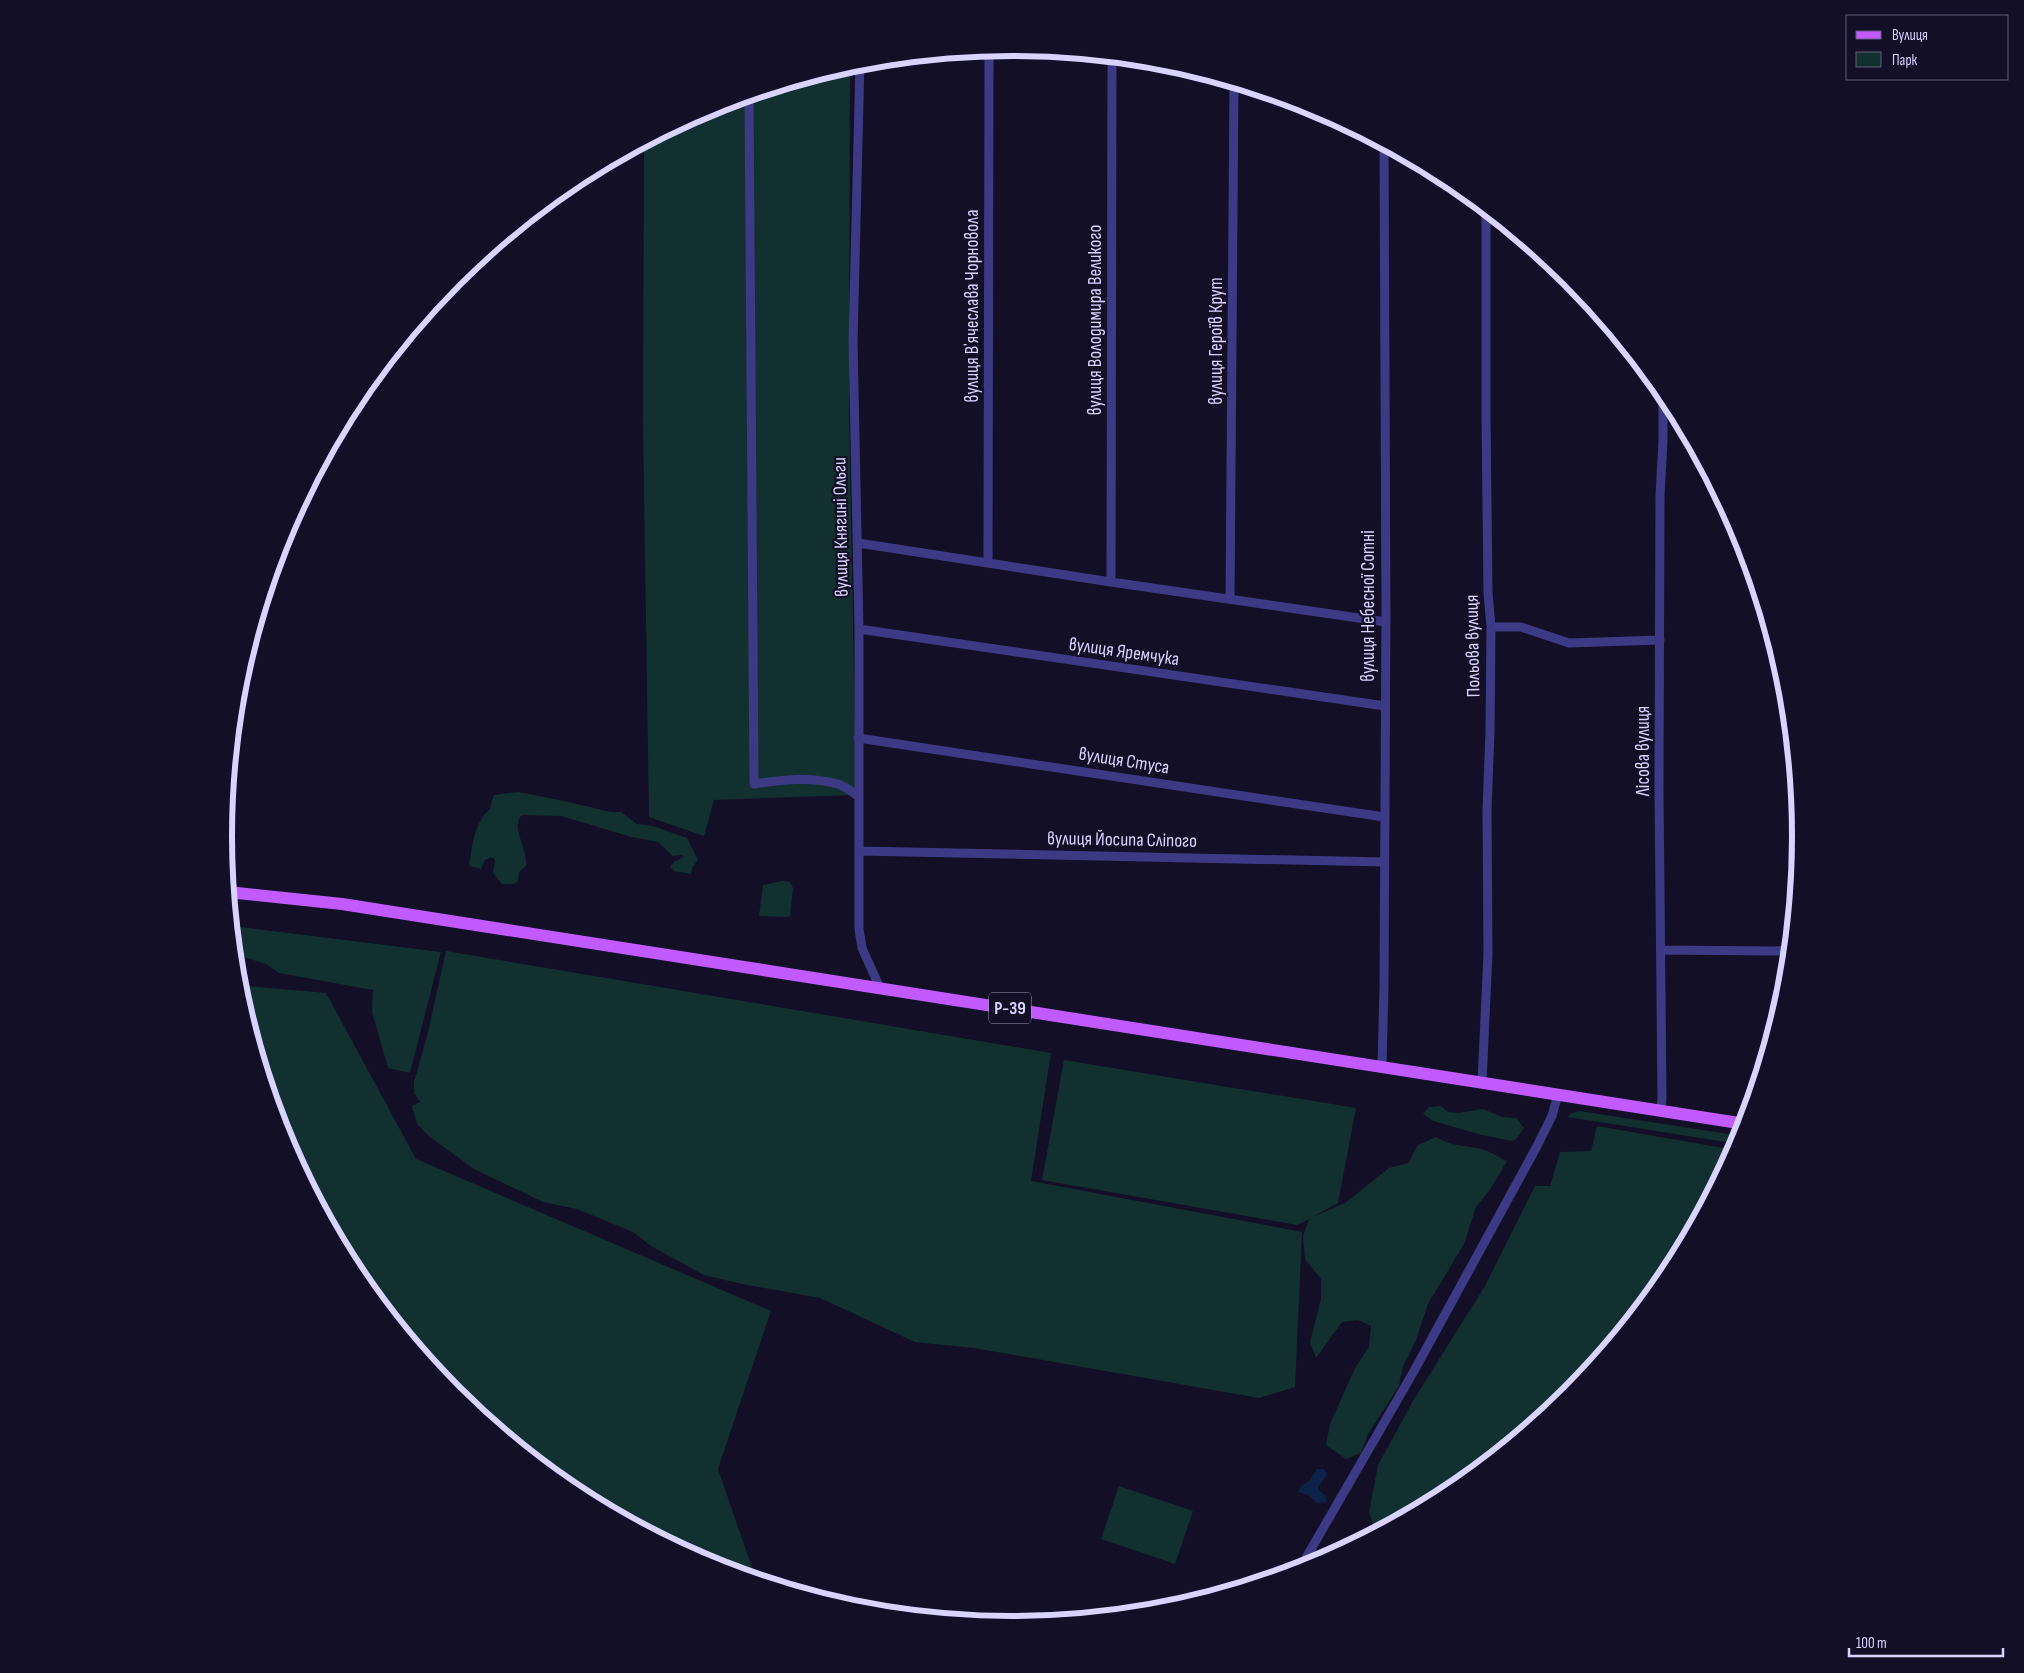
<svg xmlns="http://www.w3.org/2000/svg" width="2024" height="1673" font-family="'Sofia Sans Condensed',sans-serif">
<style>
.green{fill:#12302f}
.water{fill:#0c2248}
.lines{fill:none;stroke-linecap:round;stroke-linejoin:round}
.street{stroke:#3d3a85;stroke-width:9}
.primary{stroke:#c25bff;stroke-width:12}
.labels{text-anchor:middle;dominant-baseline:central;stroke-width:4.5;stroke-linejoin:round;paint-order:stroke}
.shield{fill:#130f26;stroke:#9e99be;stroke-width:1}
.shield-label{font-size:18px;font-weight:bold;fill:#d9d4ff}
.street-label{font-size:19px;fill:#d9d4ff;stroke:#130f26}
.rim{fill:none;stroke:#d9d4ff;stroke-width:6}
</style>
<rect width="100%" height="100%" fill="#130f26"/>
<path class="green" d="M850 65 849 409 856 786 851 795 714 800 704 836 649 817 643 425 644 143 710 107Z
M518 792 555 799 611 812H621L637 824 653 826 687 838 698 860 693 866 691 874 674 871 670 867 674 862 684 857 681 855 673 856 658 842 632 837 561 816 522 815C510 826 528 850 526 866L519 872 518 881 514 884H502L493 873 495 859 491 857 485 860 481 869 469 866C472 846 474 822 491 808L490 806 494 795Z
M782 881 790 882 793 888 790 916 787 917 759 916 763 885Z
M232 926 441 952 410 1073 388 1068 372 1012 373 990 279 973 266 964 244 957 233 934Z
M446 951 1051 1053 1031 1181 1302 1232 1295 1387 1259 1398 974 1348 915 1342 820 1298 742 1284 704 1275 651 1246 633 1232 577 1209 543 1202 474 1169 430 1137 417 1124 412 1106 420 1102 414 1093V1082L428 1032Z
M238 985 326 993 416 1159 771 1311 718 1469 756 1579 710 1565 573 1492 454 1394 356 1275 283 1138Z
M1064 1060 1356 1108 1338 1203 1313 1217 1345 1203 1389 1168 1408 1163 1418 1145 1436 1137C1452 1147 1467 1145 1485 1150 1493 1153 1500 1158 1507 1161L1489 1191 1476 1207 1464 1244 1428 1304 1416 1340 1403 1366 1399 1386 1368 1434 1361 1453 1346 1459 1326 1445 1330 1424 1355 1368 1369 1347 1371 1326 1358 1320 1342 1322 1316 1358 1310 1342 1321 1299V1279L1305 1259 1303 1236 1309 1219 1297 1225 1042 1180Z
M1441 1106 1448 1112 1459 1113 1483 1109 1502 1117 1516 1118 1524 1128 1516 1139 1512 1141 1482 1135 1433 1121 1423 1114 1429 1107Z
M1579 1111 1742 1136 1738 1144 1568 1117 1570 1114Z
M1597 1126 1735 1150 1668 1275 1570 1395 1450 1493 1376 1532 1369 1512 1378 1465 1413 1401 1485 1286 1535 1186H1550L1560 1152 1591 1151Z
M1119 1486 1193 1511 1175 1564 1101 1539Z"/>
<path class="water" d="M1317 1469H1324L1327 1475 1318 1487 1320 1491 1326 1496 1327 1502 1317 1503 1308 1495 1298 1492 1301 1486 1309 1481Z"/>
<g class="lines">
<path class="street" d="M860 62 853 342 859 629V929L862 948 880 988
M749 96 754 784C781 780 811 776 838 784 845 786 852 792 858 796
M858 543 1111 582 1386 622
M988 562 989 50
M1111 582 1112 57
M1230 599 1234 83
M1491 627H1521L1569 643 1660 640
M859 629 1385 706
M858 738 1384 817
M859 851 1384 862
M1661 950 1774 951 1790 950
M1382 1066 1384 987 1386 614 1384 145
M1482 1082 1488 954 1487 810 1490 732 1491 627 1488 593 1486 416V209
M1661 1110 1662 1099 1659 791 1660 495 1663 441V392
M1299 1570 1414 1371 1536 1148 1552 1116 1558 1094"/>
<path class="primary" d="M228 892 342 904 1745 1124"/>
</g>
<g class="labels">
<rect class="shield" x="989" y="992.5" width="42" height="31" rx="4"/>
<g class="shield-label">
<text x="1010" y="1008">Р-39</text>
</g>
<g class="street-label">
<text transform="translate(972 306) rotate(-90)">вулиця Вʼячеслава Чорновола</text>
<text transform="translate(1095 320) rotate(-90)">вулиця Володимира Великого</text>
<text transform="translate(1216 341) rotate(-90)">вулиця Героїв Крут</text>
<text transform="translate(841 527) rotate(-91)">вулиця Княгині Ольги</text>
<text transform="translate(1368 606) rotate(-90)">вулиця Небесної Сотні</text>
<text transform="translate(1473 646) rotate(-91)">Польова вулиця</text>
<text transform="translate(1124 652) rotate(8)">вулиця Яремчука</text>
<text transform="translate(1643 751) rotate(-90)">Лісова вулиця</text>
<text transform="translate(1124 761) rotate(9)">вулиця Стуса</text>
<text transform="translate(1122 840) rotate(1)">вулиця Йосипа Сліпого</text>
</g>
</g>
<path d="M0 0H2024V1673H0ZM232 836a780 780 0 1 1 1560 0a780 780 0 1 1-1560 0Z" fill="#130f26" fill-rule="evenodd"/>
<path class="rim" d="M232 836a780 780 0 1 1 1560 0a780 780 0 1 1-1560 0Z"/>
<rect x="1846" y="15" width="162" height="65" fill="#130f26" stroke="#625e7d"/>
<rect x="1856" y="31" width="25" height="8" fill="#c25bff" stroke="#625e7d"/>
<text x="1892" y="40" font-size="15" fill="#d9d4ff">Вулиця</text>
<rect x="1856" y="52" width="25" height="15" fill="#12302f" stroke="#625e7d"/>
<text x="1892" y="65" font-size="15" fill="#d9d4ff">Парк</text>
<path d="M1849 1648v8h154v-8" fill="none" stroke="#d9d4ff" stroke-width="2.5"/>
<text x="1856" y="1648" font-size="15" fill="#d9d4ff" stroke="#130f26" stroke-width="4" paint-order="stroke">100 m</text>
</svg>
